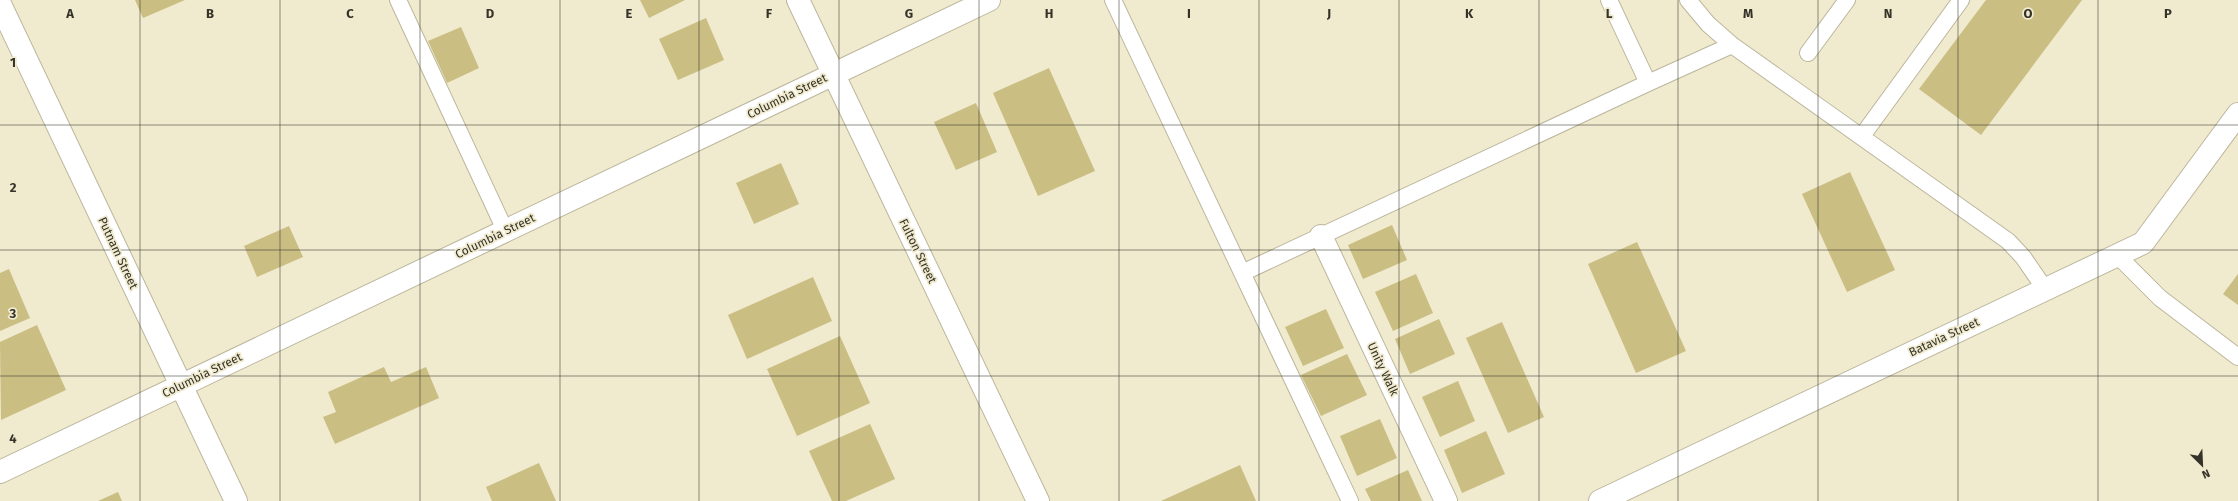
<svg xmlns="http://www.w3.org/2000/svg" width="2238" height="501" font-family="'Fira Sans',sans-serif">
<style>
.building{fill:#cabe83}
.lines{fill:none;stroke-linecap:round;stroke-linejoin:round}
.lane-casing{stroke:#bbb69c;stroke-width:18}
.street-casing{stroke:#bbb69c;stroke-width:24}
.lane{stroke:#fff;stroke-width:16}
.street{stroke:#fff;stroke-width:22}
.grid{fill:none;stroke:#353328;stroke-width:1;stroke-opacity:0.55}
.labels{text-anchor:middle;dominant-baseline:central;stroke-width:3.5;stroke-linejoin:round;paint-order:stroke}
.street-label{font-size:12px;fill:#353328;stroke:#f0eacf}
.grid-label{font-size:13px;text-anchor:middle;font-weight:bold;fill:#353328;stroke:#f0eacf;stroke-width:3.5;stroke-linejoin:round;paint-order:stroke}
</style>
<rect width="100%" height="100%" fill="#f0eacf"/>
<path class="building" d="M135 0H185L143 18Z
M640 0H685L649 18Z
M1986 0H2082L1981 135 1919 89Z
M706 18 724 60 678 80 659 39Z
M461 27 479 68 447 83 428 41Z
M1049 68 1095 171 1038 196 993 93Z
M976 103 997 152 956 170 934 122Z
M781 163 799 204 754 224 736 183Z
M1850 172 1895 270 1847 292 1802 194Z
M1392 225 1407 260 1363 279 1348 245Z
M289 226 303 257 257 277 244 246Z
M1637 242 1686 351 1636 373 1588 264Z
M9 269 30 318 0 331V273Z
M1416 274 1433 313 1393 331 1375 292Z
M2238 274V305L2223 294Z
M813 277 832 321 747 359 728 315Z
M1326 309 1344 348 1303 366 1285 327Z
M1439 319 1455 354 1410 374 1395 339Z
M1502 322 1544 417 1508 433 1466 338Z
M37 325 66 390 1 420 0 342Z
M840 336 870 403 797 436 767 369Z
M1347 354 1367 395 1321 416 1301 375Z
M384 367 391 382 426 367 439 398 335 444 323 417 336 412 328 392Z
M1458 381 1475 421 1440 437 1422 397Z
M1380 419 1397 458 1357 476 1340 436Z
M870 424 895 479 846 501H832L809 451Z
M1486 431 1505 474 1462 493 1444 450Z
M539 463 556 501H492L486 487Z
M1240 465 1256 501H1161Z
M1408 470 1422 501H1371L1365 489Z
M118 492 122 501H98Z"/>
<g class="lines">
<defs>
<path id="lane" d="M398 0 505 230
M1113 0 1350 501
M1688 0 1708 24 1732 45 2008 241 2023 257 2045 289
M1808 53 1847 0
M1648 83 1732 45
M1862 136 1961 0
M2117 255 2160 298 2238 357
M1242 273 1648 83 1609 0"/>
<path id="street" d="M798 0 1038 501
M0 4 236 501
M1321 236 1446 501
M0 472 989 0
M1600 501 2143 243 2238 114"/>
</defs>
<use href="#lane" class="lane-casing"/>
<use href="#street" class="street-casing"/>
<use href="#lane" class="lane"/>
<use href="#street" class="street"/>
</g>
<path class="grid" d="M140 0V501M280 0V501M420 0V501M560 0V501M699 0V501M839 0V501M979 0V501M1119 0V501M1259 0V501M1399 0V501M1539 0V501M1678 0V501M1818 0V501M1958 0V501M2098 0V501M0 125H2238M0 250H2238M0 376H2238"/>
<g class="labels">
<g class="street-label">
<text transform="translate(787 96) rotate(-26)">Columbia Street</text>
<text transform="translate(495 236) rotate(-26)">Columbia Street</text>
<text transform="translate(918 251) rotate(64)">Fulton Street</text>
<text transform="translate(118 253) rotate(65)">Putnam Street</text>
<text transform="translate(1944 337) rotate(-25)">Batavia Street</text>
<text transform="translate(1383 369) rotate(65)">Unity Walk</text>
<text transform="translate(202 375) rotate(-26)">Columbia Street</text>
</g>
</g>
<g class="grid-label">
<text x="70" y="18">A</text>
<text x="210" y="18">B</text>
<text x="350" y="18">C</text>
<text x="490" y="18">D</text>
<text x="629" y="18">E</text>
<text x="769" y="18">F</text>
<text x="909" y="18">G</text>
<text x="1049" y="18">H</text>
<text x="1189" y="18">I</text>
<text x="1329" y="18">J</text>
<text x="1469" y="18">K</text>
<text x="1609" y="18">L</text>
<text x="1748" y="18">M</text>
<text x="1888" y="18">N</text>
<text x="2028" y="18">O</text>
<text x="2168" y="18">P</text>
<text x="13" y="67">1</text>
<text x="13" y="192">2</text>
<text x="13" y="318">3</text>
<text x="13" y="443">4</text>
</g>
<g transform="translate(2202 465) rotate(156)" stroke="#f0eacf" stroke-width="3" paint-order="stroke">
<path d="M0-3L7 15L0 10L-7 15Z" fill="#353328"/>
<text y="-6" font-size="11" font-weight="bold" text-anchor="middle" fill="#353328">N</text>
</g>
</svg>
